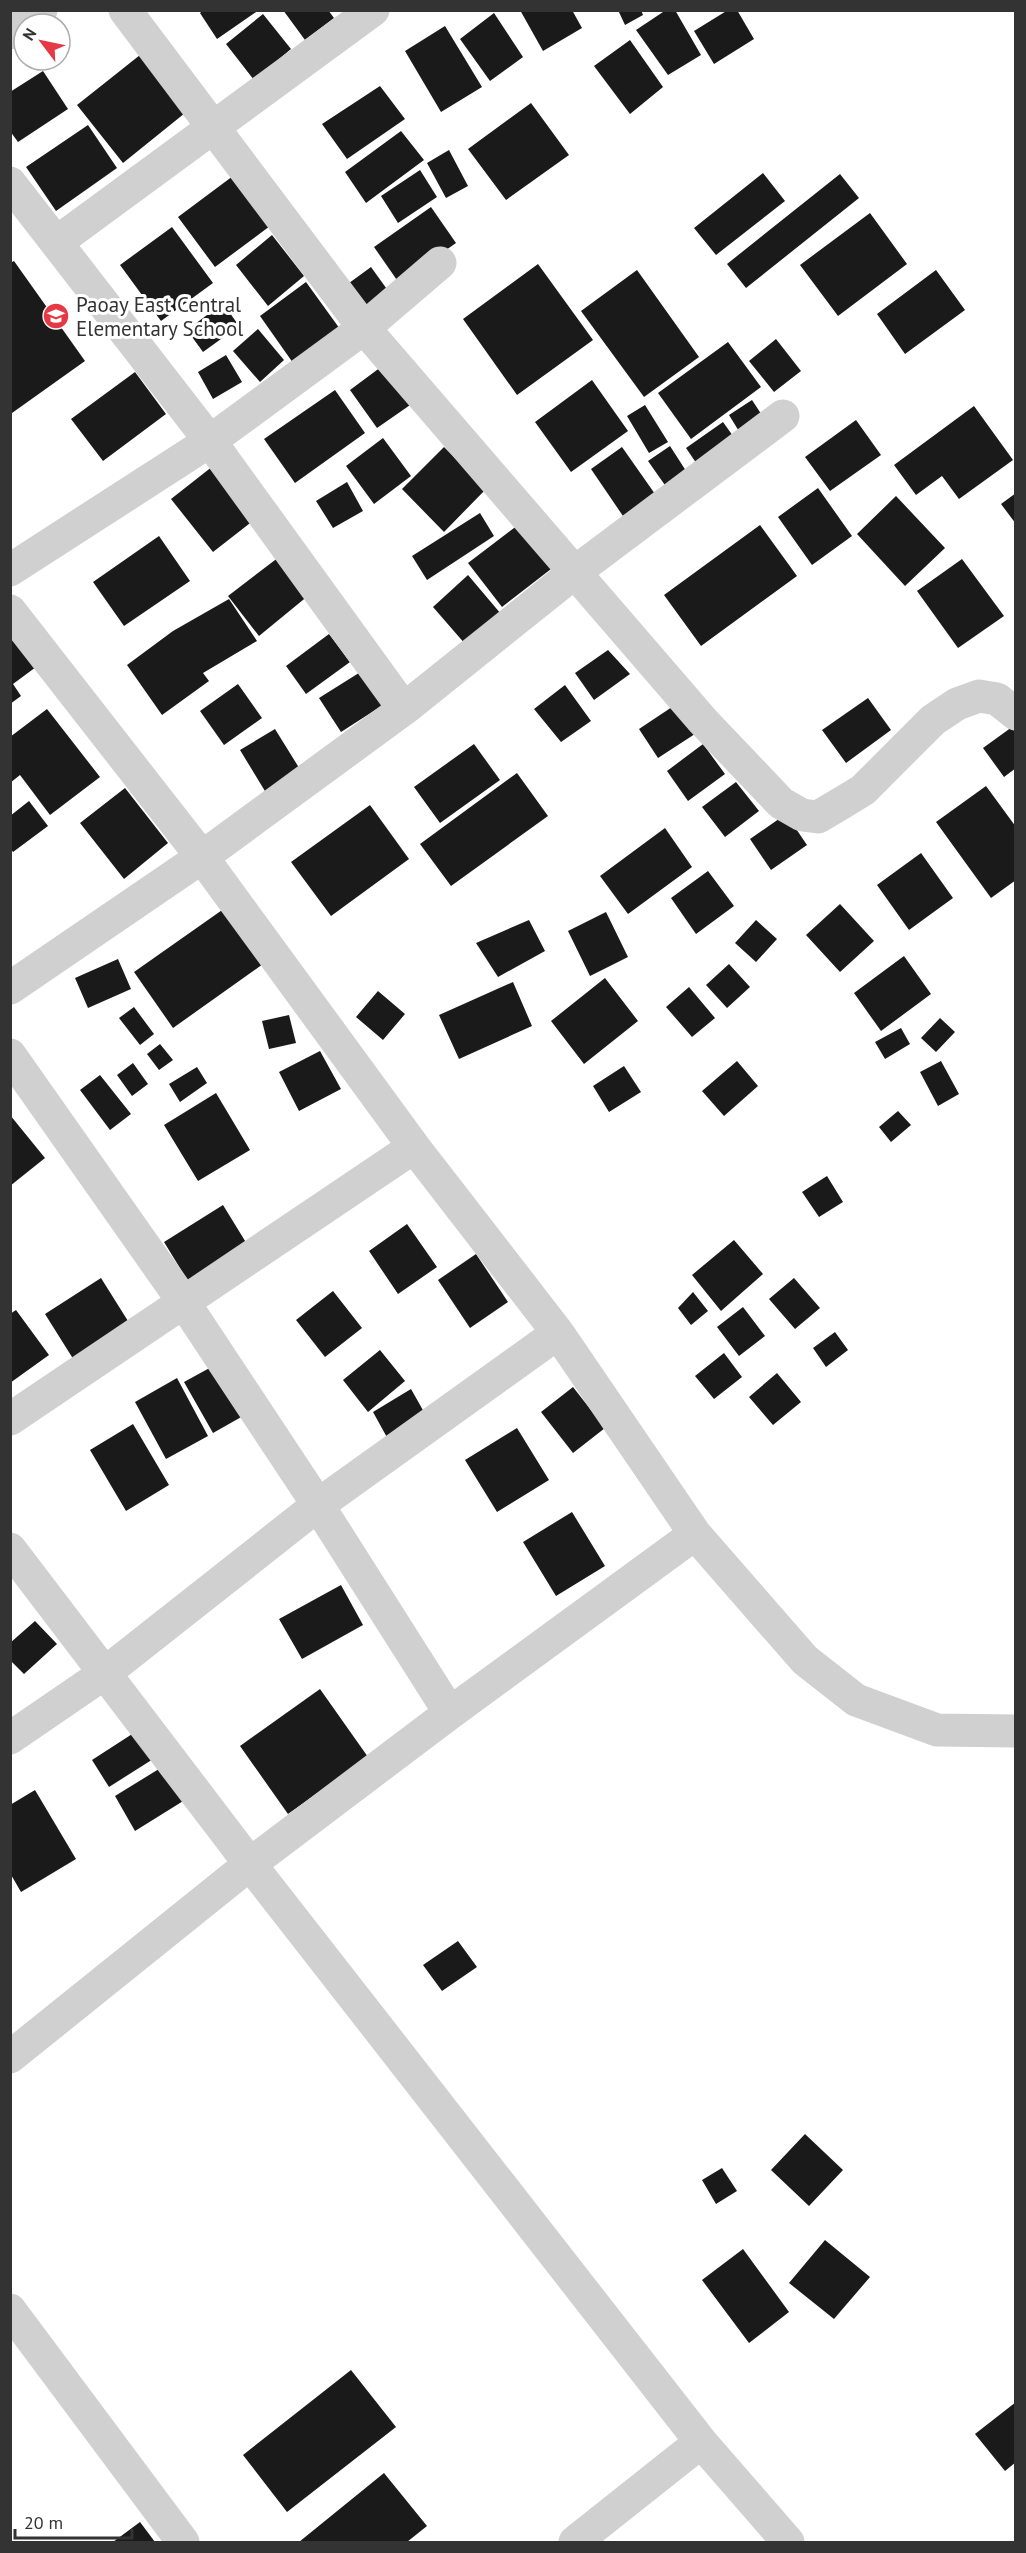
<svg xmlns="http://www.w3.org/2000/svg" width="1026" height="2553" font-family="'PT Sans',sans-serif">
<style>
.building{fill:#1a1a1a}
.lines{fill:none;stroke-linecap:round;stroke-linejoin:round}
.minor{stroke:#d0d0d0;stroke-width:33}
.labels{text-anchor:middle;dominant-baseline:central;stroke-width:6;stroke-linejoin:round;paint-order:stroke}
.poi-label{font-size:21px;fill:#333;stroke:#fff;text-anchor:start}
</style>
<rect width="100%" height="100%" fill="#fff"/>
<path class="building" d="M203 10H259L217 39 200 13Z
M283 10H328L334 18 305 40Z
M520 10H572L582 28 543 51Z
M618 10H641L643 15 625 25Z
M666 10H675L701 55 668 75 636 30Z
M728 10H737L754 39 714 64 694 31Z
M494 13 523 57 490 81 460 39Z
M263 14 291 49 254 80 226 44Z
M445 26 482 87 441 112 405 51Z
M630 40 663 87 630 114 594 66Z
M140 55 185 113 123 163 77 105Z
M43 71 68 109 18 142 10 131V92Z
M380 86 405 119 347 159 322 124Z
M531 103 569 155 506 200 468 149Z
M88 125 117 168 56 211 26 167Z
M401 131 424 160 366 203 345 172Z
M449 150 468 186 446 198 427 163Z
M420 170 437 197 398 223 381 196Z
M763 173 785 201 716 255 694 228Z
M840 174 859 198 746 288 727 264Z
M233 176 270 226 215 267 178 217Z
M431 207 456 243 399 283 374 247Z
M870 213 907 264 838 316 800 265Z
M172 227 213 283 161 321 120 265Z
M272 235 304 276 268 306 236 265Z
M14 261 85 361 12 413 10 263Z
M538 264 593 340 517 395 463 319Z
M371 267 394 299 368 318 345 286Z
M637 270 699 357 644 397 581 311Z
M936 270 965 310 905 354 877 314Z
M306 282 345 336 298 370 260 316Z
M223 303 239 326 203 352 187 330Z
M258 329 284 360 260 382 233 351Z
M776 339 801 371 774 392 749 361Z
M728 342 761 387 691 439 658 393Z
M226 355 242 382 213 399 198 372Z
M385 364 413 403 377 428 350 390Z
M135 372 166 414 103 461 71 419Z
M592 380 628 431 571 472 535 422Z
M335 390 365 433 295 483 264 439Z
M752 400 769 426 745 441 729 415Z
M645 405 668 442 649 453 627 416Z
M974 406 1013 460 959 499 942 476 916 495 894 465Z
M856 420 881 455 830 491 805 457Z
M723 422 738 443 701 470 686 448Z
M383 438 411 476 374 504 346 466Z
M670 446 688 474 667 488 648 461Z
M444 447 486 489 444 532 402 489Z
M622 447 655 494 623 516 591 469Z
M213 466 254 520 213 552 171 499Z
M347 482 363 511 333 528 316 501Z
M818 488 852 536 812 565 778 517Z
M1016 493V524L1001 504Z
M896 496 945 548 905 586 857 534Z
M480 513 494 536 427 580 412 556Z
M518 525 551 569 502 607 468 563Z
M760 525 797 576 701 646 664 595Z
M159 536 190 581 124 626 93 582Z
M279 557 309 595 259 636 228 596Z
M962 559 1004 616 958 648 917 591Z
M468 575 501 614 466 645 433 607Z
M229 599 257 641 203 673 209 681 162 715 127 665 173 631Z
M10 633 36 667 13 684 21 696 10 704Z
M329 634 350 662 306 694 286 666Z
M608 650 630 674 594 700 575 673Z
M362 671 383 705 341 732 319 698Z
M238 684 262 718 224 745 200 711Z
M565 685 591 721 561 742 534 709Z
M868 698 891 730 846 763 822 730Z
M678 703 698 732 658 758 639 729Z
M47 709 100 777 50 815 20 775 10 783V737Z
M1012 727 1016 731V768L1004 777 983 748Z
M275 729 306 779 271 801 240 750Z
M474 744 500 780 440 823 414 787Z
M703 744 725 774 688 801 667 771Z
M517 773 548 816 451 886 420 844Z
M736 782 759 811 725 837 702 807Z
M986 786 1016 827V880L991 898 936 822Z
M125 788 168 843 124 879 80 823Z
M29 801 48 826 13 852 10 848V816Z
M370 805 409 859 331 916 291 862Z
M786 814 807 845 771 870 750 839Z
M665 828 692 867 628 914 600 876Z
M921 853 953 898 909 930 877 885Z
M708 871 734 906 696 934 671 898Z
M840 904 874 941 840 972 806 935Z
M225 908 263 964 173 1028 134 972Z
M606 912 628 957 590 976 568 931Z
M529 920 545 951 498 977 476 943Z
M756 920 777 939 756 962 735 943Z
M904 956 931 994 881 1031 854 993Z
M118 959 131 989 88 1008 75 978Z
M729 964 750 987 727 1008 706 985Z
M605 978 638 1021 584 1064 551 1021Z
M513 982 532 1026 459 1059 439 1015Z
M689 987 715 1018 692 1037 666 1007Z
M378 991 405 1014 383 1040 356 1017Z
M134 1007 154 1034 140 1045 119 1018Z
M289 1015 296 1043 269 1049 262 1021Z
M940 1018 955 1032 936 1052 921 1038Z
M901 1028 910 1044 885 1059 875 1042Z
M160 1044 173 1060 159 1070 147 1054Z
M320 1051 341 1089 299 1111 279 1072Z
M737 1061 758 1086 724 1116 702 1091Z
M941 1061 959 1094 938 1106 920 1072Z
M133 1063 148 1084 132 1096 117 1075Z
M624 1066 641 1092 609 1112 593 1086Z
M197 1067 207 1083 180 1102 169 1084Z
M100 1075 131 1114 110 1130 80 1090Z
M216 1093 250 1150 198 1181 164 1125Z
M898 1111 911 1125 891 1142 879 1127Z
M10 1115 45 1158 10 1186Z
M827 1176 843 1202 819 1217 802 1192Z
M223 1205 250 1249 191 1286 164 1242Z
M407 1224 437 1267 398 1294 369 1251Z
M734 1240 763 1274 721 1311 692 1275Z
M476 1254 508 1302 470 1328 438 1280Z
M101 1278 133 1329 77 1365 45 1314Z
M794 1278 820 1308 795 1329 769 1299Z
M333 1291 362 1328 325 1357 296 1320Z
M693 1292 708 1311 691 1325 678 1308Z
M743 1307 765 1336 739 1356 717 1327Z
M16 1310 49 1355 10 1383V1314Z
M835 1332 848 1350 826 1367 813 1348Z
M380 1350 405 1381 368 1412 343 1380Z
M724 1353 742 1377 714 1399 695 1376Z
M215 1365 243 1416 213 1433 184 1382Z
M777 1373 801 1402 773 1425 749 1397Z
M177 1378 208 1436 166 1459 135 1402Z
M573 1387 605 1428 573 1453 541 1412Z
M411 1389 428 1419 389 1441 373 1412Z
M133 1424 169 1485 126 1511 90 1450Z
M517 1428 549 1480 497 1512 465 1460Z
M572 1512 605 1566 556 1596 523 1542Z
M341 1585 363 1625 302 1659 279 1619Z
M35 1621 57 1644 24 1674 10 1660V1643Z
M320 1689 368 1757 288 1814 240 1746Z
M143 1727 161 1754 109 1787 92 1760Z
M167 1764 188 1798 135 1831 115 1796Z
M35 1790 76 1859 21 1892 10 1873V1805Z
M458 1941 477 1967 442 1991 423 1965Z
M805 2134 843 2170 809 2206 771 2170Z
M722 2168 737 2191 716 2204 702 2180Z
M825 2240 870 2277 834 2319 789 2283Z
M743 2249 789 2312 749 2343 702 2280Z
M351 2370 396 2427 287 2512 243 2455Z
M1016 2402V2462L1005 2471 975 2434Z
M384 2473 427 2526 407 2542H299Z
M140 2522 155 2542H113Z"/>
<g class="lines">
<path class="minor" d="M125 10 364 328 703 721 781 803 802 815 818 817 840 804 863 790 933 720 957 704 979 696 997 699 1016 714
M10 33 41 10
M10 183 210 441 404 709
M57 242 373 10
M10 570 210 441 364 328 440 263
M10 611 202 857 414 1147 558 1333 695 1534 805 1660 856 1700 937 1730 1016 1731
M10 988 202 857 404 709 575 572 783 416
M10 1055 183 1301 318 1505 450 1713
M10 1419 414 1147
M10 1549 250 1864 701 2442 788 2542
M10 1738 105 1673 318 1505 558 1333
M10 2057 250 1864 450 1713 695 1534
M10 2310 183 2542
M575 2542 701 2442"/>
</g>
<defs>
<symbol id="school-disc" viewBox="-11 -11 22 22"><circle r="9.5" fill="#e63946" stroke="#fff"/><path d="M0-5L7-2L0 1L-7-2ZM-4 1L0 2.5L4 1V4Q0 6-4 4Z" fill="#fff"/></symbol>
</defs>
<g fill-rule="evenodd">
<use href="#school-disc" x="41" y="301" width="30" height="30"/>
</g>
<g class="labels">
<g class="poi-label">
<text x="76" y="304">Paoay East Central<tspan x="76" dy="24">Elementary School</tspan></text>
</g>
</g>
<rect width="1026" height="2553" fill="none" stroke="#333333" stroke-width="24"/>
<g transform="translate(42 42) rotate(302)"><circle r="28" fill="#ffffff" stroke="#adadad" stroke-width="1.5"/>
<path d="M0-4.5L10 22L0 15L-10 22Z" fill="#e63946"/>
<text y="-9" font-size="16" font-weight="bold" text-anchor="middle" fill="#333333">N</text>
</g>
<path d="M15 2529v9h117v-9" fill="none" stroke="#333333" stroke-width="3"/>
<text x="24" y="2529" font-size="18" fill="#333333" stroke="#ffffff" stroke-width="4.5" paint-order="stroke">20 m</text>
</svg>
